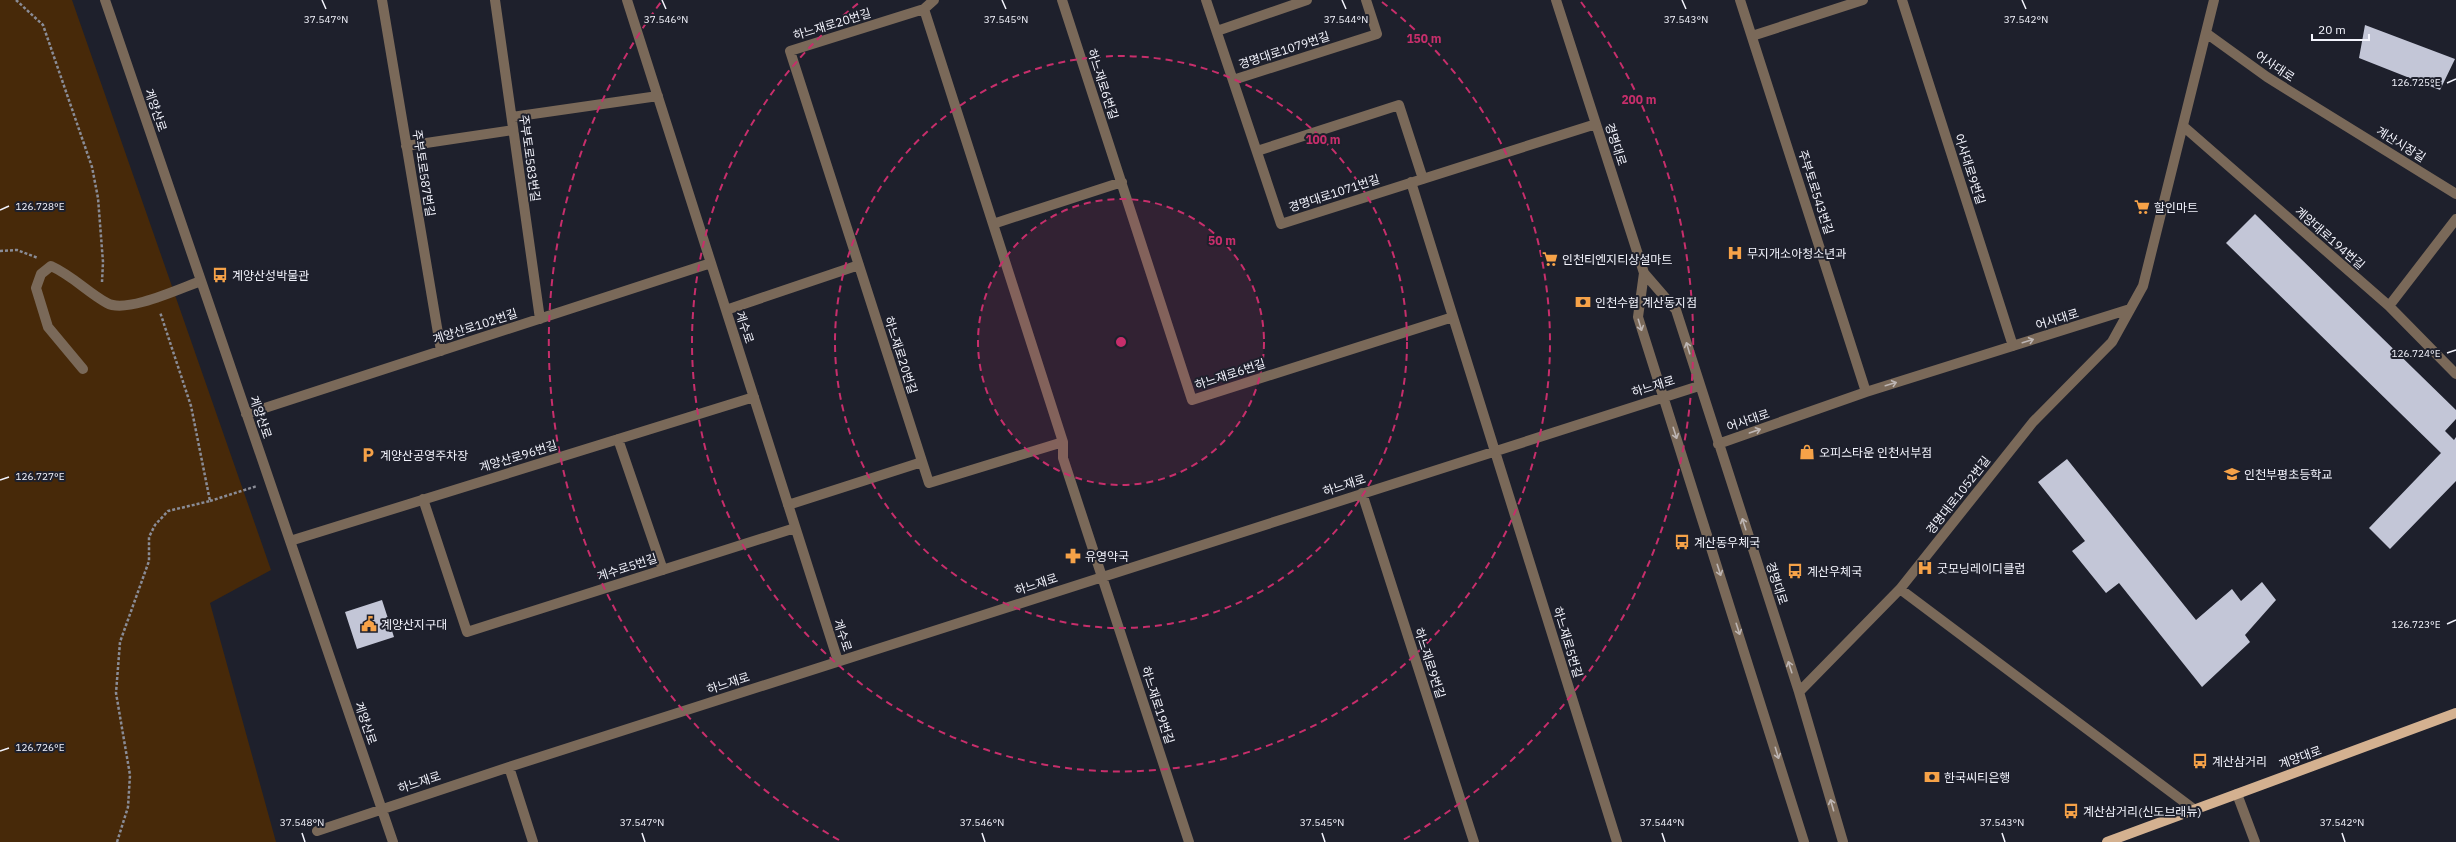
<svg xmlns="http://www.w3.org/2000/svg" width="2456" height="842" font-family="'IBM Plex Sans','Noto Sans KR',sans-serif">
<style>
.green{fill:#472909}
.building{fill:#c3c6d7}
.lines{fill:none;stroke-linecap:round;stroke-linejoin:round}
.path{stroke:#8a8c96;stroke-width:2.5;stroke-dasharray:3 2;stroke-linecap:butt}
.minor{stroke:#7a6959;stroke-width:10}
.major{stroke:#d4b190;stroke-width:10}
.oneway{stroke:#bdb5b3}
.ticks{fill:none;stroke:#f3f4fd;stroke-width:1.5}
.ring{fill:none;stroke:#c72e6b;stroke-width:2;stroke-dasharray:7 5}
.labels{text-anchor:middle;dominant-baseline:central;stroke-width:4;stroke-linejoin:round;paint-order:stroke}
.street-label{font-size:12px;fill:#f3f4fd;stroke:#1e202c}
.poi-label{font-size:12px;fill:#f3f4fd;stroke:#1e202c;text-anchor:start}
.ticks-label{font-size:10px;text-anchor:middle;fill:#f3f4fd;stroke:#1e202c;stroke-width:4;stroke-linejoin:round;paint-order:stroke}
.centre{fill:#c72e6b;stroke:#1e202c;stroke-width:2}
.ring-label{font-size:12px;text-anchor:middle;font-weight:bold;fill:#c72e6b;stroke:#1e202c;stroke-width:4;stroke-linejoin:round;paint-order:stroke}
</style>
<rect width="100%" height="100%" fill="#1e202c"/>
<path class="green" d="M0 0H72L271 570 210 603 276 842H0Z"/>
<path class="building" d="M2365 25 2455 59 2440 90 2359 58Z
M2255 214 2456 410V419L2445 431 2454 440 2456 437V481L2390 549 2369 528 2441 453 2226 243Z
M2067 459 2196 620 2232 589 2241 601 2262 582 2276 600 2245 635 2250 642 2202 687 2119 583 2106 593 2072 551 2085 541 2038 482Z
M382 600 394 637 357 649 345 612Z"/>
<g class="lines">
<path class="path" d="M16 0 43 25 92 167 98 198 103 262 102 282
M0 251 17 250 38 258
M210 501 257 486
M117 842 128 807 130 775 116 693 120 642 149 561V537L155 525 168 511 210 501 191 406 160 312"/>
<path class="minor" d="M105 0 393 842
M382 0 441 351
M495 0 540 319
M627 0 838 661
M1062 0 1192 400 1453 317 1617 842
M1206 0 1281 224 1596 124
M1556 0 1644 273 1676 310 1799 692 1843 842
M1740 0 1866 392
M1902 0 2013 346
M924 9 934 0
M1217 31 1307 0
M2206 33 2267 77 2456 194
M1752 36 1863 0
M1233 80 1377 34 1366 0
M512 117 658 96
M2183 126 2389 306 2456 374
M406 146 513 130
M1257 151 1399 105 1423 179
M1411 182 1453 317
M993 224 1122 182
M1644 273 1638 317 1804 842
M2389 306 2456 219
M726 310 859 265
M83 369 48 327 36 288 41 274 51 266C73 276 87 292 107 303 126 314 181 288 201 281
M246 414 711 263
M618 439 663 570
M1063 442 929 483 790 51 924 9 1063 442V458L1189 842
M1718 444 1866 392 2130 309
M1362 493 1474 842
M423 499 467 632 795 528
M788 505 922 462
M290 541 754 397
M1900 589 2195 810
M1799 692 1900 589 2033 422 2112 342 2143 286 2214 0
M509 767 533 842
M2237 794 2255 842
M317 831 509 767 1699 386"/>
<path class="major" d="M2107 842 2456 713"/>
</g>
<defs><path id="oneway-shaft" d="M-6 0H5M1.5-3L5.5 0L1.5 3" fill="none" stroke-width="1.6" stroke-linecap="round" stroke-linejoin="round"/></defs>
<g class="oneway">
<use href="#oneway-shaft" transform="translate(1640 325) rotate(73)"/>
<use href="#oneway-shaft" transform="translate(2028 341) rotate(-17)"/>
<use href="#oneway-shaft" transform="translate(1688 348) rotate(-107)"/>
<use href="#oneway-shaft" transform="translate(1891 384) rotate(-17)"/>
<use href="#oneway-shaft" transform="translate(1755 431) rotate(-19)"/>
<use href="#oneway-shaft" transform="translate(1675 433) rotate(72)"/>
<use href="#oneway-shaft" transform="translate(1744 524) rotate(-108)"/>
<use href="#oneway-shaft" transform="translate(1719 570) rotate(72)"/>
<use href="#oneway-shaft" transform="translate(1738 629) rotate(72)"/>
<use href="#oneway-shaft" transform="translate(1790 667) rotate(-108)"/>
<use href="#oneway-shaft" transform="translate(1777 753) rotate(73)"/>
<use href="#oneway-shaft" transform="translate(1832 805) rotate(-106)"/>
</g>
<path class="ticks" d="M322 0 326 9M662 0 666 9M1002 0 1006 9M1342 0 1346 9M1682 0 1686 9M2022 0 2026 9M2447 83 2456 79M0 210 9 206M2447 353 2456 350M0 480 9 477M2447 624 2456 620M0 751 9 748M302 833 305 842M642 833 645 842M982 833 985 842M1322 833 1325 842M1662 833 1665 842M2002 833 2005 842M2342 833 2345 842"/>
<circle cx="1121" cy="342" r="143" fill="#c72e6b" fill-opacity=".12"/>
<g class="ring">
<circle cx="1121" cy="342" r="143"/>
<circle cx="1121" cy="342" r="286"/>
<path d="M1382 2A429 429 0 1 1 860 2"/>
<path d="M839 840A572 572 0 0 1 661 2M1581 2A572 572 0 0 1 1403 840"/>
</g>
<defs>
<symbol id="supermarket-bare" viewBox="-9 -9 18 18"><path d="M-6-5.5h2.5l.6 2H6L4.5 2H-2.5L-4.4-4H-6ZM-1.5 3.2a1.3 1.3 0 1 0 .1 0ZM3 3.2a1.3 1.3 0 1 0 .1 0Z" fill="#f6a248" stroke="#1e202c" stroke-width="2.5" paint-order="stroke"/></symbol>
<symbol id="hospital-bare" viewBox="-9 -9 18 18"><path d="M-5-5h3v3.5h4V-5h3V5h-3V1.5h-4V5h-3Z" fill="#f6a248" stroke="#1e202c" stroke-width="2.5" paint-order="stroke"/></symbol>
<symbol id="bus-bare" viewBox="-9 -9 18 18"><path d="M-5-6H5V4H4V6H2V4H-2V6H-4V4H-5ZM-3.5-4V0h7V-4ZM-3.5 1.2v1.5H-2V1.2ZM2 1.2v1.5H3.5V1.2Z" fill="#f6a248" stroke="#1e202c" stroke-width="2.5" paint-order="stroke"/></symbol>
<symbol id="bank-bare" viewBox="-9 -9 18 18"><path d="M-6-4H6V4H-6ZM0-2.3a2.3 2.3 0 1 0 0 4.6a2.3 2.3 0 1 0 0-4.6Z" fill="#f6a248" stroke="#1e202c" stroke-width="2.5" paint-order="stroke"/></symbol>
<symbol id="shop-bare" viewBox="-9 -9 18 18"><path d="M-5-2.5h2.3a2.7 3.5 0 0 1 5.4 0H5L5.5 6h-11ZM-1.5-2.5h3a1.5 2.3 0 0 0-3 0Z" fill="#f6a248" stroke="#1e202c" stroke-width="2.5" paint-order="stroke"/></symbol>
<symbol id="parking-bare" viewBox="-9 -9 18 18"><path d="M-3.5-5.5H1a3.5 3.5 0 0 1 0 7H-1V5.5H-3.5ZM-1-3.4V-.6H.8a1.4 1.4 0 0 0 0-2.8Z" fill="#f6a248" stroke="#1e202c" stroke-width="2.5" paint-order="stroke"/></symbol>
<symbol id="school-bare" viewBox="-9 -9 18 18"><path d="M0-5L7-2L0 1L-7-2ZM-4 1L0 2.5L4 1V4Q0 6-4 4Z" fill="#f6a248" stroke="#1e202c" stroke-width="2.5" paint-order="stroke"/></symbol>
<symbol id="pharmacy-bare" viewBox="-9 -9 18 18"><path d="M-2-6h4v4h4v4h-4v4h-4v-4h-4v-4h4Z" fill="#f6a248" stroke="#1e202c" stroke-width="2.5" paint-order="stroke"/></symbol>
<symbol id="civic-bare" viewBox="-9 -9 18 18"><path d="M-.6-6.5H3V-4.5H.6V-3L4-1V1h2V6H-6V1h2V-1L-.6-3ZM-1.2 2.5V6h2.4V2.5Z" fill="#f6a248" stroke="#1e202c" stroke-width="2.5" paint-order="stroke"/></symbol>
</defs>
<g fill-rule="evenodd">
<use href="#supermarket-bare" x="2131" y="196" width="22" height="22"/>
<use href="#hospital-bare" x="1724" y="242" width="22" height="22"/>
<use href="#supermarket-bare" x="1539" y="248" width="22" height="22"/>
<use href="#bus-bare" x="209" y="264" width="22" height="22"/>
<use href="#bank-bare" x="1572" y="291" width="22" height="22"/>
<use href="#shop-bare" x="1796" y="441" width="22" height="22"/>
<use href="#parking-bare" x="357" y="444" width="22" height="22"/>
<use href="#school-bare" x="2221" y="463" width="22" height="22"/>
<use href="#bus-bare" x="1671" y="531" width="22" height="22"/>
<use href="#pharmacy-bare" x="1062" y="545" width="22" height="22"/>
<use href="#hospital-bare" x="1914" y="557" width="22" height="22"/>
<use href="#bus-bare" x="1784" y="560" width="22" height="22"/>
<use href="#civic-bare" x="358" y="613" width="22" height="22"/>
<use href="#bus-bare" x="2189" y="750" width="22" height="22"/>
<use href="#bank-bare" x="1921" y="766" width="22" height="22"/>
<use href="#bus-bare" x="2060" y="800" width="22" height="22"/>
</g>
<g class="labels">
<g class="street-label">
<text transform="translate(832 24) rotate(-17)">하느재로20번길</text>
<text transform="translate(1284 50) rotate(-18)">경명대로1079번길</text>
<text transform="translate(2275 66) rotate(34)">어사대로</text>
<text transform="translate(1103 84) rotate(72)">하느재로6번길</text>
<text transform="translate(156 110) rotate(71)">계양산로</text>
<text transform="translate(1616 144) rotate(72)">경명대로</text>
<text transform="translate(2401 144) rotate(32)">계산시장길</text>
<text transform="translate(530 158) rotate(82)">주부토로583번길</text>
<text transform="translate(1970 169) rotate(72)">어사대로9번길</text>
<text transform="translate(424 173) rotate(81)">주부토로587번길</text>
<text transform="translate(1816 192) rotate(72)">주부토로543번길</text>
<text transform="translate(1334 193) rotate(-18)">경명대로1071번길</text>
<text transform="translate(2330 238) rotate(41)">계양대로194번길</text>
<text transform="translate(2057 319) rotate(-17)">어사대로</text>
<text transform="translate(475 326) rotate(-18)">계양산로102번길</text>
<text transform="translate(745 327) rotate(72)">계수로</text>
<text transform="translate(901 355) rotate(72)">하느재로20번길</text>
<text transform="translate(1230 374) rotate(-18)">하느재로6번길</text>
<text transform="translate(1653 386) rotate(-17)">하느재로</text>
<text transform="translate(261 417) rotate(71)">계양산로</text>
<text transform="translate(1748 420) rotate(-19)">어사대로</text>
<text transform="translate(518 456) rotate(-17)">계양산로96번길</text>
<text transform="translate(1344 485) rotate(-18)">하느재로</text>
<text transform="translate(1958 495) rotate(-52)">경명대로1052번길</text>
<text transform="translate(627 567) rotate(-18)">계수로5번길</text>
<text transform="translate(1777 583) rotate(72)">경명대로</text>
<text transform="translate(1036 584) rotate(-18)">하느재로</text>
<text transform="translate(843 635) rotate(72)">계수로</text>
<text transform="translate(1568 642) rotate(73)">하느재로5번길</text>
<text transform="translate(1430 663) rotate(72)">하느재로9번길</text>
<text transform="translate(728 683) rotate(-18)">하느재로</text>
<text transform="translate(1158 705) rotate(72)">하느재로19번길</text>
<text transform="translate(366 723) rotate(71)">계양산로</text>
<text transform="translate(2300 757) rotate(-20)">계양대로</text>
<text transform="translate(419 782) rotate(-18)">하느재로</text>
</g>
<g class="poi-label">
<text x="2154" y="207">할인마트</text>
<text x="1747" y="253">무지개소아청소년과</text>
<text x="1562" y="259">인천티엔지티상설마트</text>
<text x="232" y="275">계양산성박물관</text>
<text x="1595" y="302">인천수협 계산동지점</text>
<text x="1819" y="452">오피스타운 인천서부점</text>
<text x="380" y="455">계양산공영주차장</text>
<text x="2244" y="474">인천부평초등학교</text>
<text x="1694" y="542">계산동우체국</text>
<text x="1085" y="556">유영약국</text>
<text x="1937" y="568">굿모닝레이디클럽</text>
<text x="1807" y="571">계산우체국</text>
<text x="381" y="624">계양산지구대</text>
<text x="2212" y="761">계산삼거리</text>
<text x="1944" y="777">한국씨티은행</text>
<text x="2083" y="811">계산삼거리(신도브래뉴)</text>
</g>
</g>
<g class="ticks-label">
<text x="326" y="23">37.547°N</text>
<text x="666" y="23">37.546°N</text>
<text x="1006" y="23">37.545°N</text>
<text x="1346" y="23">37.544°N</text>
<text x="1686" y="23">37.543°N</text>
<text x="2026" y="23">37.542°N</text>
<text x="2416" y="86">126.725°E</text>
<text x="40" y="210">126.728°E</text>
<text x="2416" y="357">126.724°E</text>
<text x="40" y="480">126.727°E</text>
<text x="2416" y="628">126.723°E</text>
<text x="40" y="751">126.726°E</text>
<text x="302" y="826">37.548°N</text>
<text x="642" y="826">37.547°N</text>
<text x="982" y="826">37.546°N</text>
<text x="1322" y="826">37.545°N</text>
<text x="1662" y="826">37.544°N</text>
<text x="2002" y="826">37.543°N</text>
<text x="2342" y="826">37.542°N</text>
</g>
<circle cx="1121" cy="342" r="6" class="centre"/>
<g class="ring-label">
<text x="1424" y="43">150 m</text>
<text x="1639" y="104">200 m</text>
<text x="1323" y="144">100 m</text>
<text x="1222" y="245">50 m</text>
</g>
<path d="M2312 34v6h57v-6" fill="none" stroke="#f3f4fd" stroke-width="2"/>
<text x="2318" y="34" font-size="12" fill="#f3f4fd" stroke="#1e202c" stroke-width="3" paint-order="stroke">20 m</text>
</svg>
